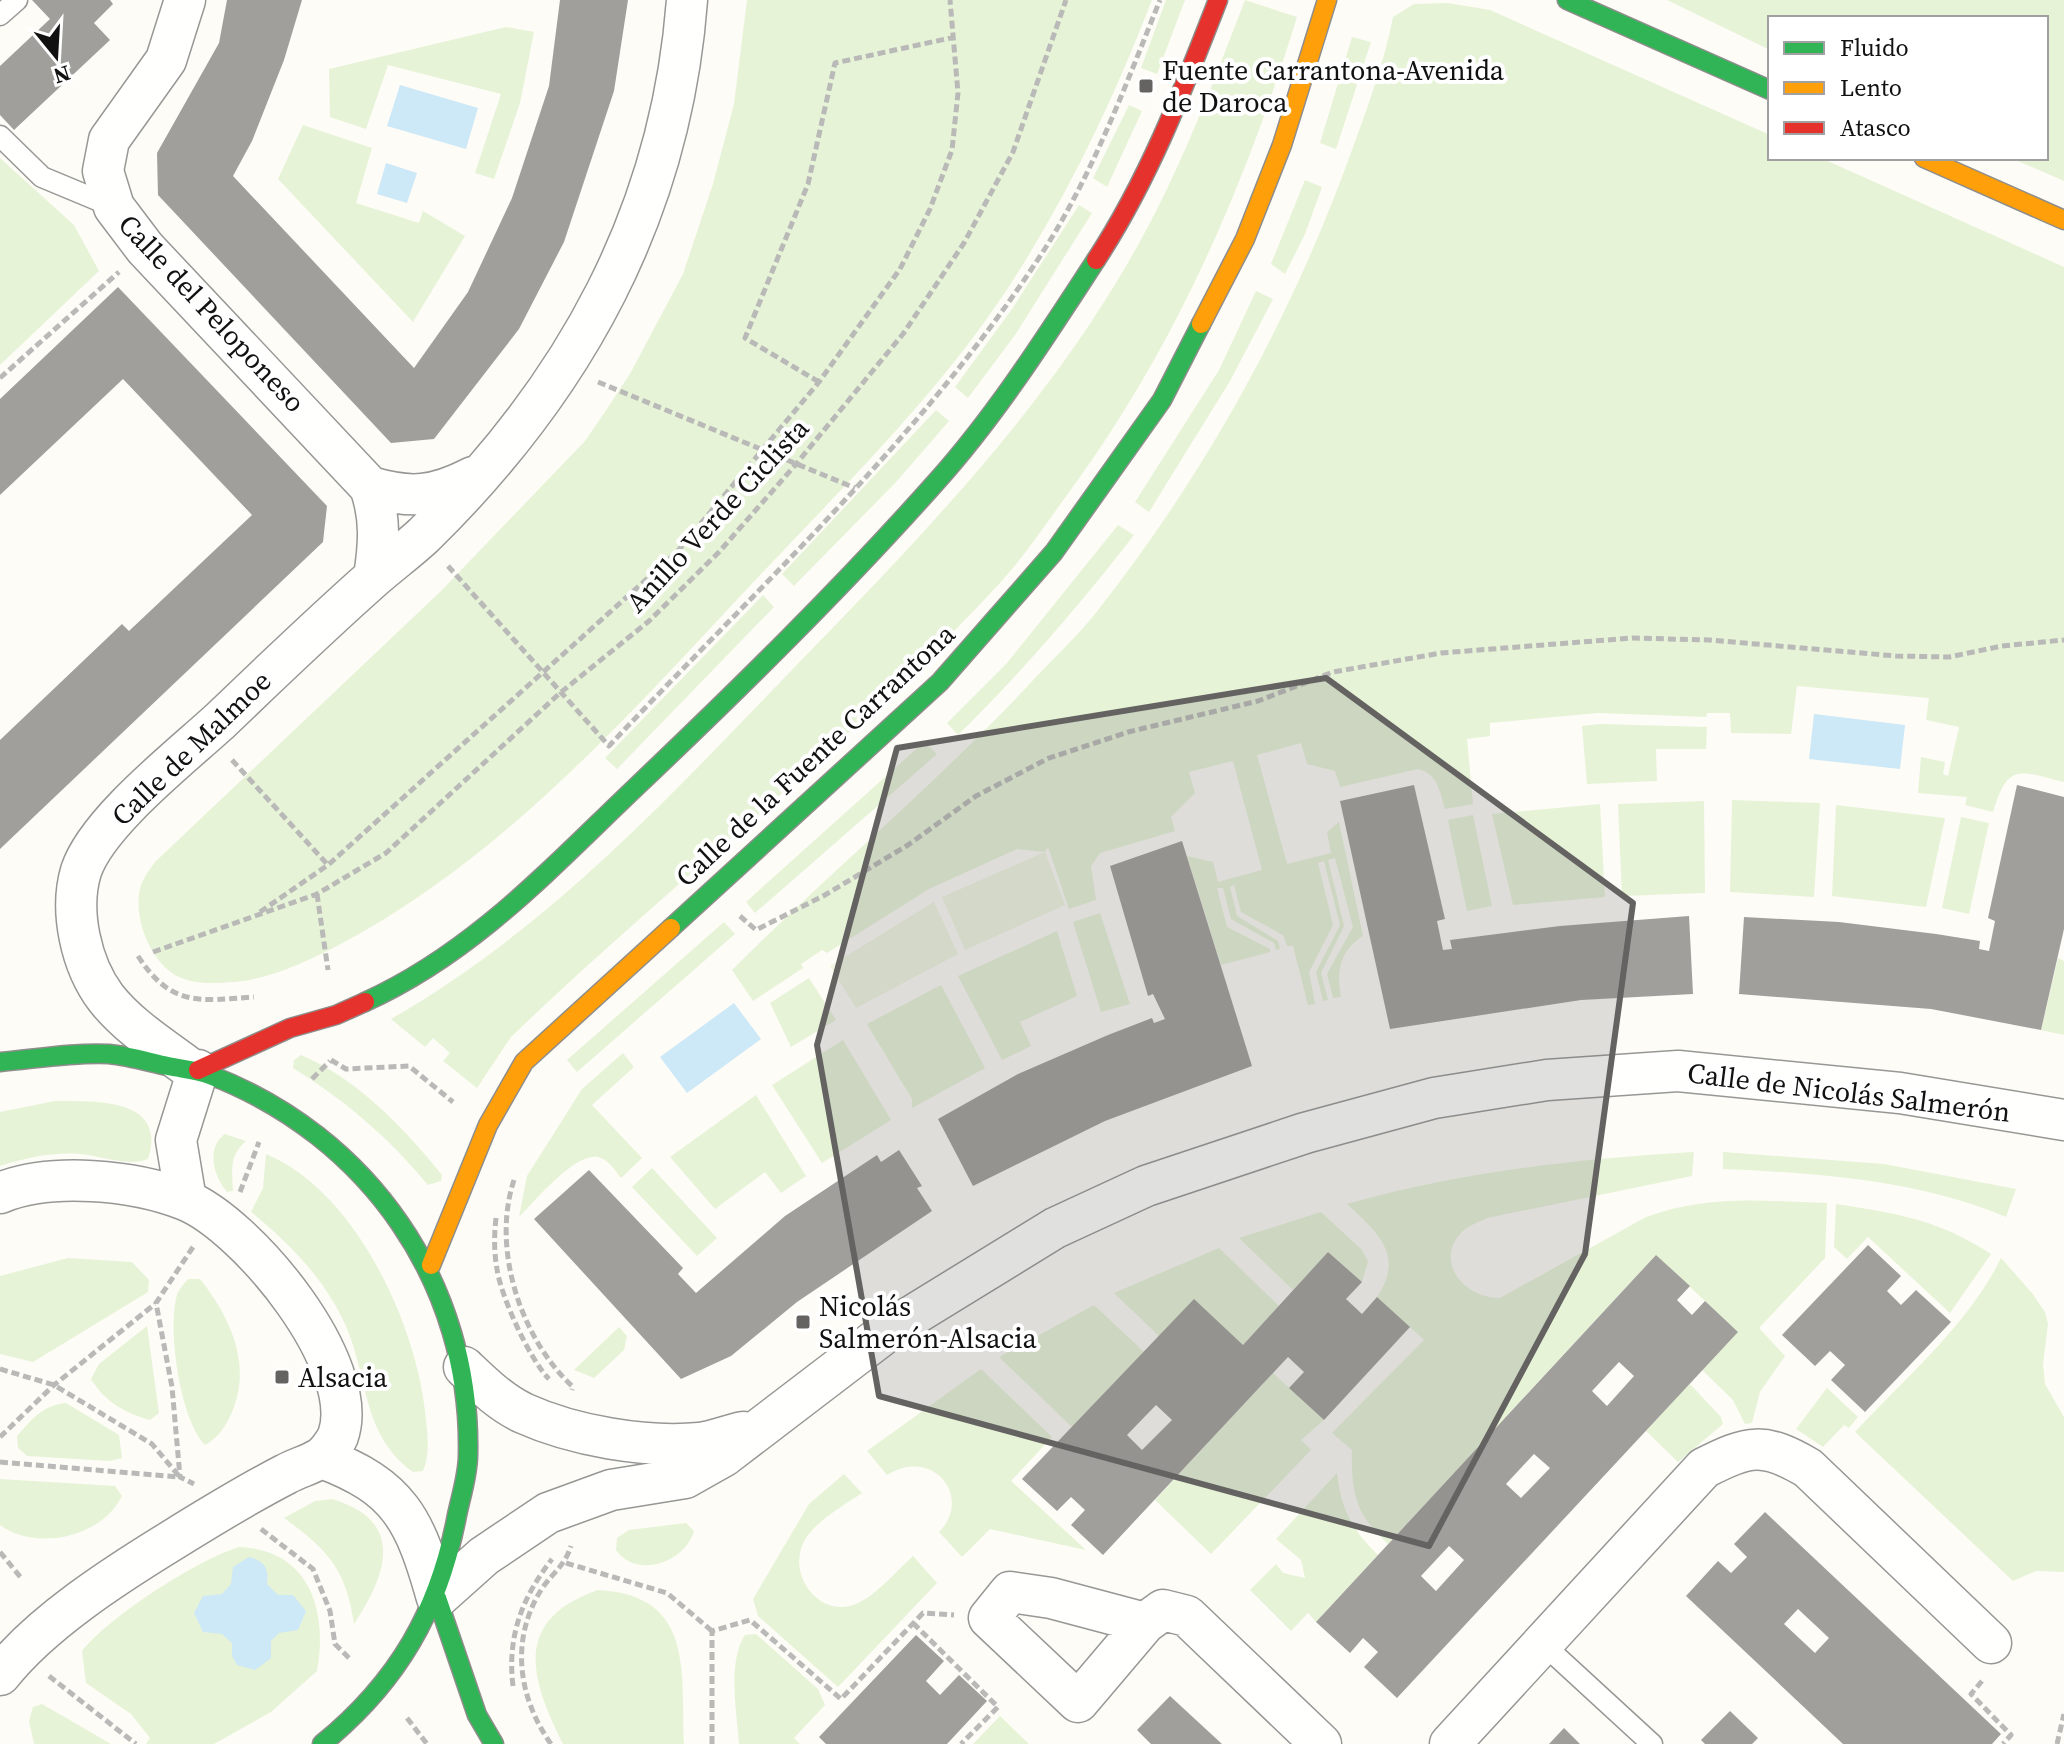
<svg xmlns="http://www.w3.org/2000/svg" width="2064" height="1744" font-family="'Source Serif 4',serif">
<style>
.green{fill:#e7f3d7}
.pitch{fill:#f0f6e1}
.water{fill:#cde8f7}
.building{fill:#a19f9c;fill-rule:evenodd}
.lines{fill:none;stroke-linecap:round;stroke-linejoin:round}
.lane-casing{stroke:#979795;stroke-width:23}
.street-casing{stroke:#979795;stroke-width:43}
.fast-casing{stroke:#8e8d8b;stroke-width:21}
.slow-casing{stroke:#8e8d8b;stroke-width:21}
.jam-casing{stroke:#8e8d8b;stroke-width:21}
.path{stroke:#b9b9b8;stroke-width:5;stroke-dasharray:8 4;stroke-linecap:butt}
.lane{stroke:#fffffe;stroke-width:20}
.street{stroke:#fffffe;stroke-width:40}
.fast{stroke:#30b455;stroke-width:18}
.slow{stroke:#ff9f0a;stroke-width:18}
.jam{stroke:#e5322d;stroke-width:18}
.marked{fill:#646362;fill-opacity:0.2;stroke:#646362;stroke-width:6;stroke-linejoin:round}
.poi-dot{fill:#646362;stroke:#fff;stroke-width:3}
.labels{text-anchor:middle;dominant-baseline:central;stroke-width:8;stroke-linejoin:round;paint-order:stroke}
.poi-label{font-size:28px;fill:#111;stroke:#fff;text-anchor:start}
.street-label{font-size:28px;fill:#111;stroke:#fff}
</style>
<rect width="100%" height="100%" fill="#fdfcf7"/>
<path class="green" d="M747 0H1152C1113 101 1067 197 1008 288 938 394 848 482 761 574 633 710 505 858 337 946 306 962 269 979 234 982 216 983 196 985 179 977 151 964 133 918 140 889 142 879 149 871 155 862L440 592 585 441 607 409 631 372 683 274 713 184 734 104Z
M1166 0H1185L1157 74 1141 68Z
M1245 0 1297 17C1244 189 1174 350 1067 495 1045 525 1024 557 999 584 848 748 671 883 511 1037L477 1088 443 1061 450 1053 433 1038 425 1047 391 1019C533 938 648 820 761 702 892 566 1030 431 1126 266 1176 182 1210 91 1245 0Z
M1667 0H2064V181L2011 158H2046V18H1770V50Z
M1448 3 1490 10 1770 135V158H1821L2064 267V782C2019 771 2008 762 1993 812L1965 805 1967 797 1918 793 1921 757 1945 762 1943 774 1948 776 1959 727 1926 720 1929 698 1797 686 1791 734 1731 733 1730 713H1707L1706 717 1598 713 1490 723V736L1467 739 1473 804 1445 809C1440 792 1438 774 1418 769L1340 787 1335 771 1307 764 1301 743 1257 755 1287 864 1331 853 1327 832 1339 822 1363 936C1340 950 1336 972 1341 997L1333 998 1327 974 1353 927 1335 858 1328 860 1344 926 1321 973 1328 1000 1323 1001 1316 972 1340 925 1324 861 1318 863 1333 925 1309 972 1315 1004 1308 1005 1293 946H1287L1283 935 1241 912 1234 885 1230 887 1237 916 1278 941 1280 949 1276 950 1274 943 1231 919 1223 888H1217L1227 927 1270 949V952L1221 965 1187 856 1213 862 1218 882 1262 870 1233 761 1189 772 1195 793 1171 817 1175 831 1100 853 1091 866 1096 900 1069 909 1048 847 1045 852 1017 849 929 889 827 953 822 950 801 964 803 968 753 1001 732 970C832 870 941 780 1037 676 1056 656 1077 636 1095 614 1205 475 1292 317 1352 150 1368 106 1384 63 1393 17L1414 4Z
M506 27 534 32 520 103 494 179 475 173 501 94 388 65 366 129 330 117 329 69Z
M1352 37 1371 42 1336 149 1320 143Z
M1129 105 1142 111 1107 187 1093 178Z
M303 125 372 148 356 203 419 223 423 211 465 236 413 322 278 179Z
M0 158 74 225 99 271 0 365Z
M1305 180 1322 187 1305 234 1285 274 1271 264Z
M1079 205 1092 213 1015 335 968 398 955 387 1012 309Z
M1256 291 1273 299 1230 381 1149 512 1135 502 1219 370Z
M936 410 949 421 897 481 794 586 782 574Z
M1118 525 1134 535C1079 606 1022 672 958 735L947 723 1007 663Z
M763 595 774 607 617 769 605 758Z
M1600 724 1707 727 1706 749H1656L1657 781 1587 784 1582 726Z
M924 742 937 754 755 913 746 902Z
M1732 800 1820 803 1814 897 1730 892Z
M1704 801 1705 893 1622 896 1618 804Z
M1600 804 1605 897 1513 905 1492 814Z
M1836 805 1945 818 1926 907 1832 896Z
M1473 815 1492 906 1467 911 1448 820Z
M1961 817 1989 823 1969 914 1942 908Z
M1100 913 1130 1004 1101 1012 1073 922Z
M724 922 735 934 577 1072 567 1060Z
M1057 931 1077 996 1020 1022 1031 1046 1002 1060 958 976Z
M2058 958 2064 961V1035L2041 1030Z
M809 978 836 1020 791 1047 770 1003Z
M941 985 985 1068 912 1108V1099L867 1024Z
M843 1040 891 1120 822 1163 772 1085Z
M623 1053 634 1067 592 1105 642 1158 621 1178C615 1170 608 1159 598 1157 575 1152 535 1201 519 1217L527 1176 582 1089Z
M301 1055C359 1080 403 1127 442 1175L441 1181 428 1185C388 1137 346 1101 293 1068L294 1060Z
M756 1095 806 1176 781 1193 765 1172 715 1209 670 1157Z
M55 1101C96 1101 168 1098 148 1159 129 1167 101 1156 80 1154 52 1152 26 1158 0 1166V1112Z
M225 1134 246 1141C229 1156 232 1170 233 1191L227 1192C213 1176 206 1147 225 1134Z
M1694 1152 1692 1176 1487 1218C1479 1222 1470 1225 1464 1230 1433 1258 1461 1298 1500 1298L1646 1217C1711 1194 1759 1201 1827 1203L1825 1258 1759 1328 1785 1356 1760 1392 1752 1423 1745 1424 1733 1400 1702 1370 1705 1301 1656 1255 1388 1544C1356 1515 1351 1493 1352 1450L1332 1433 1424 1340 1377 1297C1405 1255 1378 1233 1347 1204 1461 1172 1575 1159 1694 1152Z
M1723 1152 1884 1164 2016 1189 2006 1217C1918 1180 1817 1173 1723 1169Z
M266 1154C354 1190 415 1321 425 1411 427 1430 431 1453 423 1471L413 1472C361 1434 369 1378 345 1324 324 1278 289 1243 251 1212L263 1188Z
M652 1168 717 1238 697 1256 632 1187Z
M1836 1204C1899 1214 1937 1219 1991 1254L1950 1313 1868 1237 1847 1259 1834 1247Z
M1321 1212 1362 1250 1368 1261 1362 1282 1328 1252 1293 1290 1239 1238Z
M1219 1248 1279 1306 1243 1345 1159 1336 1114 1293Z
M68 1258 132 1262 149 1280 148 1292 33 1362 0 1354V1276Z
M2001 1258 2032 1293 2045 1312 2048 1324 2043 1365 2045 1384 2064 1417V1572L2036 1571 2013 1581 1855 1432C1905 1378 1969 1324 2001 1258Z
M188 1279H200C231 1318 252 1365 232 1412 226 1426 218 1438 205 1445 180 1420 167 1329 177 1295 179 1289 184 1284 188 1279Z
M1094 1305 1144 1352 1072 1427 999 1357Z
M147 1326 159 1413 150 1420C125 1413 105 1402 91 1379L99 1364Z
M619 1327 627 1336 624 1350 594 1378 574 1370Z
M981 1369 1052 1437 1011 1481 1086 1550 990 1529 962 1557 939 1532C973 1498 934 1446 887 1475L867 1451Z
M1273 1373 1324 1420 1301 1440 1311 1450 1211 1554 1155 1500Z
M1689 1383 1721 1417 1723 1424 1678 1462 1646 1431Z
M1827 1388 1858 1417 1849 1428 1844 1425 1823 1447 1796 1429Z
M66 1403 119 1435 122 1458 110 1461 27 1456 18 1448 17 1436C31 1420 43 1405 66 1403Z
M1337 1473C1341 1509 1352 1530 1378 1555L1316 1622 1308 1613 1291 1631 1250 1590 1276 1564 1283 1573 1305 1578 1301 1560 1276 1539Z
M844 1474 862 1493C843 1506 810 1524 802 1546 790 1577 818 1614 850 1606 873 1600 895 1572 913 1556L937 1583 838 1687 758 1616 753 1599 809 1504Z
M0 1479 115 1486 122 1496C102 1537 37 1552 0 1525Z
M332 1499C406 1521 387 1574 354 1624 346 1569 328 1550 284 1518L315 1501Z
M686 1523 694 1531C685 1563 636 1579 616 1550L617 1538 629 1530Z
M239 1547C310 1550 328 1611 317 1671L271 1712 214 1744H146L150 1738 131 1714 86 1683 82 1651C110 1616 197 1560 239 1547Z
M598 1590C695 1595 681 1672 684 1744H563C530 1678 512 1620 598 1590Z
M756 1634 818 1689 825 1705 794 1738 800 1744H739C737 1713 727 1662 745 1635Z
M42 1704 111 1744H34L29 1721 33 1707Z
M1000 1716 1029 1744H973Z"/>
<path class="pitch" d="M1045 852 1065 905 965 950 942 897Z
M934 902 958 954 856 1008 830 966Z"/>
<path class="water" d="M400 85 478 108 466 149 387 126Z
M386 163 417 173 407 203 377 194Z
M1814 714 1905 725 1900 769 1809 759Z
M734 1003 761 1039 687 1093 660 1057Z
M249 1557C265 1561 269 1569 267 1584L278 1595H293L306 1611 298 1630 279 1633 271 1641V1658L255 1670 237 1665 232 1656V1643L222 1634 203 1632 194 1613 203 1596 222 1594 231 1584 233 1567Z"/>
<path class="building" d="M32 0H110L113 4 94 23 110 40 14 130 0 115V66L50 19Z
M227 0H302L284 60 252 141 233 176 414 368 468 292 512 198 549 86 560 0H628L614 91 564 242 519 329 434 439 391 443 158 195 157 153 219 43Z
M118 287 327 506 323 542 0 849V740L122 624 129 631 252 515 123 379 0 495V399Z
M1414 785 1445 919 1437 921 1443 950 1452 949 1450 940 1560 926 1689 916 1693 994 1581 1000 1390 1029 1340 801Z
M2017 785 2064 797V929L2041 1030 1931 1009 1739 994 1744 917 1839 922 1936 934 1980 941 1979 949 1989 951 1995 921 1988 918Z
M1182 841 1252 1066 1105 1121 973 1186 938 1119 1018 1074 1108 1035 1152 1018 1154 1023 1165 1019 1153 994 1148 996 1110 866Z
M899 1150 922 1186 917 1188 932 1211 797 1302 731 1356 681 1379 534 1219 589 1170 683 1268 678 1274 696 1293 785 1216 877 1155 881 1162Z
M1868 1245 1901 1276 1887 1291 1901 1305 1916 1290 1951 1322 1865 1412 1831 1380 1845 1365 1830 1351 1815 1366 1782 1335Z
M1328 1252 1362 1282 1346 1299 1362 1314 1377 1297 1410 1327 1324 1420 1289 1388 1304 1372 1288 1357 1103 1555 1071 1525 1085 1510 1071 1497 1057 1511 1022 1479 1194 1299 1243 1345ZM1156 1405 1172 1420 1142 1450 1127 1435Z
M1656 1255 1690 1286 1677 1300 1692 1315 1705 1301 1738 1332 1397 1698 1364 1667 1378 1652 1363 1638 1350 1653 1316 1622ZM1619 1362 1634 1376 1607 1406 1592 1391ZM1534 1454 1550 1468 1521 1498 1506 1484ZM1449 1546 1464 1560 1436 1591 1421 1576Z
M1765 1512 2001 1734 1992 1744H1843L1686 1596 1718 1561 1731 1573 1747 1557 1734 1544ZM1798 1609 1829 1638 1815 1653 1784 1624Z
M916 1635 944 1661 926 1681 940 1695 959 1675 987 1701 947 1744H826L819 1737Z
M1170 1696 1222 1744H1151L1137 1730Z
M1730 1711 1758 1738 1752 1744H1705L1701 1740Z
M1564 1728 1580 1744H1549Z"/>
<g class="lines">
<defs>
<path id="lane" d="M0 15 17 0
M0 136 42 177 114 207
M1542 1643 1652 1744"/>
<path id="street" d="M185 0 166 60 109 140 103 171 114 207 145 248 370 487C381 518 379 545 374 577
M370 487C411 499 434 497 473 477
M188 1067C160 1046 128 1026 106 998 81 965 69 911 81 871 97 822 182 756 221 720 271 672 321 624 373 578 390 563 408 550 424 535 575 387 671 213 687 0
M0 1193C51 1172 134 1180 185 1200 247 1225 363 1365 338 1436 335 1443 326 1455 319 1459 309 1465 297 1468 286 1474 247 1494 208 1518 171 1541 114 1576 41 1623 0 1675
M186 1200 176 1140 198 1070
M464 1367C482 1384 500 1402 523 1413 574 1436 645 1448 700 1443 714 1441 729 1435 743 1432
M322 1458C400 1487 415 1520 437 1598L484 1556 548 1513 611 1490 685 1478 724 1456 889 1330 1055 1228 1146 1186 1305 1133 1434 1098 1547 1080 1678 1071 1900 1093 2064 1120
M1145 1623 1051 1598 1010 1592 989 1618 1078 1702 1145 1623 1163 1610 1187 1616 1321 1744
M1450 1744 1704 1468C1749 1445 1764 1442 1808 1468L1991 1643"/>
<path id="fast" d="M1567 0 1770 90
M671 928 940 682 1054 552 1162 400 1201 324
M365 1002C473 953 550 869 635 788 738 690 842 588 937 481 997 414 1047 335 1096 260
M0 1062C35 1059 74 1052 109 1054 129 1056 149 1062 168 1066 182 1069 197 1070 210 1075 369 1136 472 1284 468 1455 468 1475 461 1496 457 1515 439 1611 398 1682 322 1744
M437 1598 477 1715 494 1744"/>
<path id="slow" d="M1924 158 2064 220
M1201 324 1245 239 1282 145 1327 0
M431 1265 488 1125 524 1062 671 928"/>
<path id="jam" d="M1096 260C1149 179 1183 90 1218 0
M198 1070 290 1028 336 1015 365 1002"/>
</defs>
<use href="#lane" class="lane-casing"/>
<use href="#street" class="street-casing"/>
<use href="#fast" class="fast-casing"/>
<use href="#slow" class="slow-casing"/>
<use href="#jam" class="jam-casing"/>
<path class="path" d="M0 378 119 272
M598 382 855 488
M819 382 745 338 808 184 835 63 955 37
M448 566 609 746C760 585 926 434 1046 247 1095 169 1126 84 1160 0
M232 760 328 865
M317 894 328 970
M260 912 328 865 677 552 819 382 900 269 930 209 952 150 958 93 950 0
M740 916 756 930 825 895 908 845 976 796 1049 758 1128 732 1258 701 1333 672 1441 653 1632 638 1709 640 1896 656 1949 657 2002 646 2064 640
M153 952 317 894 386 853 560 693 649 621 719 552 797 463 903 334 964 243 1013 152 1066 0
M138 956C171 1007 199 1001 254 997
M331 1060 346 1069 409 1066 453 1102
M312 1079 330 1061
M514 1180C491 1249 521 1339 573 1387L572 1390
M240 1192 259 1142
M496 1218C494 1236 494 1252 497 1269 501 1297 530 1360 549 1379
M193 1247 156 1303 172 1387 180 1477 194 1484
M0 1369 54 1385 152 1444 179 1476
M0 1437 54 1385 155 1304
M0 1462 179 1477
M261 1529 313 1569 330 1611 335 1644 350 1659
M0 1552 22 1579
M566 1563 667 1593 712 1631
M913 1623 998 1707 961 1744
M49 1676 136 1744
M1982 1681 1971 1694 2011 1735 2003 1744
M513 1686C507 1636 522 1598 552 1559
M407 1718 427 1744
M551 1744C517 1696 510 1637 543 1587 554 1572 565 1565 571 1546
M712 1744V1631L750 1620 841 1699 923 1613 954 1615
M2057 1744 2064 1714"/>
<use href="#lane" class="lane"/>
<use href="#street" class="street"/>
<use href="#fast" class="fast"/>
<use href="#slow" class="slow"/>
<use href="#jam" class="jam"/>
</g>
<path class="marked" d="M1326 678 1633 903 1585 1254 1429 1546 879 1396 817 1045 897 748Z"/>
<g class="poi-dot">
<rect x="1138" y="78" width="16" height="16" rx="4"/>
<rect x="795" y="1314" width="16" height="16" rx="4"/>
<rect x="274" y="1369" width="16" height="16" rx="4"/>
</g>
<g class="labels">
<g class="poi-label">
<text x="1162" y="70">Fuente Carrantona-Avenida<tspan x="1162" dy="32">de Daroca</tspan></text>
<text x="819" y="1306">Nicolás<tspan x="819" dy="32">Salmerón-Alsacia</tspan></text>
<text x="298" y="1377">Alsacia</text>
</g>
<g class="street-label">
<text transform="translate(212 313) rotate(47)">Calle del Peloponeso</text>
<text transform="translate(717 515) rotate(-47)">Anillo Verde Ciclista</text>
<text transform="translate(191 748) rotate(-44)">Calle de Malmoe</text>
<text transform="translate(815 755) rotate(-43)">Calle de la Fuente Carrantona</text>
<text transform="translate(1849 1092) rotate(7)">Calle de Nicolás Salmerón</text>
</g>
</g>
<rect x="1768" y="16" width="280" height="144" fill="#ffffff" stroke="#a0a0a0" stroke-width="2"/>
<rect x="1784" y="42" width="40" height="12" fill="#30b455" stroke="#a0a0a0" stroke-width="2"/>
<text x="1840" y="56" font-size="24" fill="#111111">Fluido</text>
<rect x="1784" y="82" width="40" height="12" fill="#ff9f0a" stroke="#a0a0a0" stroke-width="2"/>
<text x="1840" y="96" font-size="24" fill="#111111">Lento</text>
<rect x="1784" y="122" width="40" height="12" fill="#e5322d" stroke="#a0a0a0" stroke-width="2"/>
<text x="1840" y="136" font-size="24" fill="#111111">Atasco</text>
<g transform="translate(56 56) rotate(162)" stroke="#ffffff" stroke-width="6" paint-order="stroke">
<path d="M0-6L14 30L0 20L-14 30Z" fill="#111111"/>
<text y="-12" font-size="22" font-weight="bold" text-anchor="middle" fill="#111111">N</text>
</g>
</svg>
